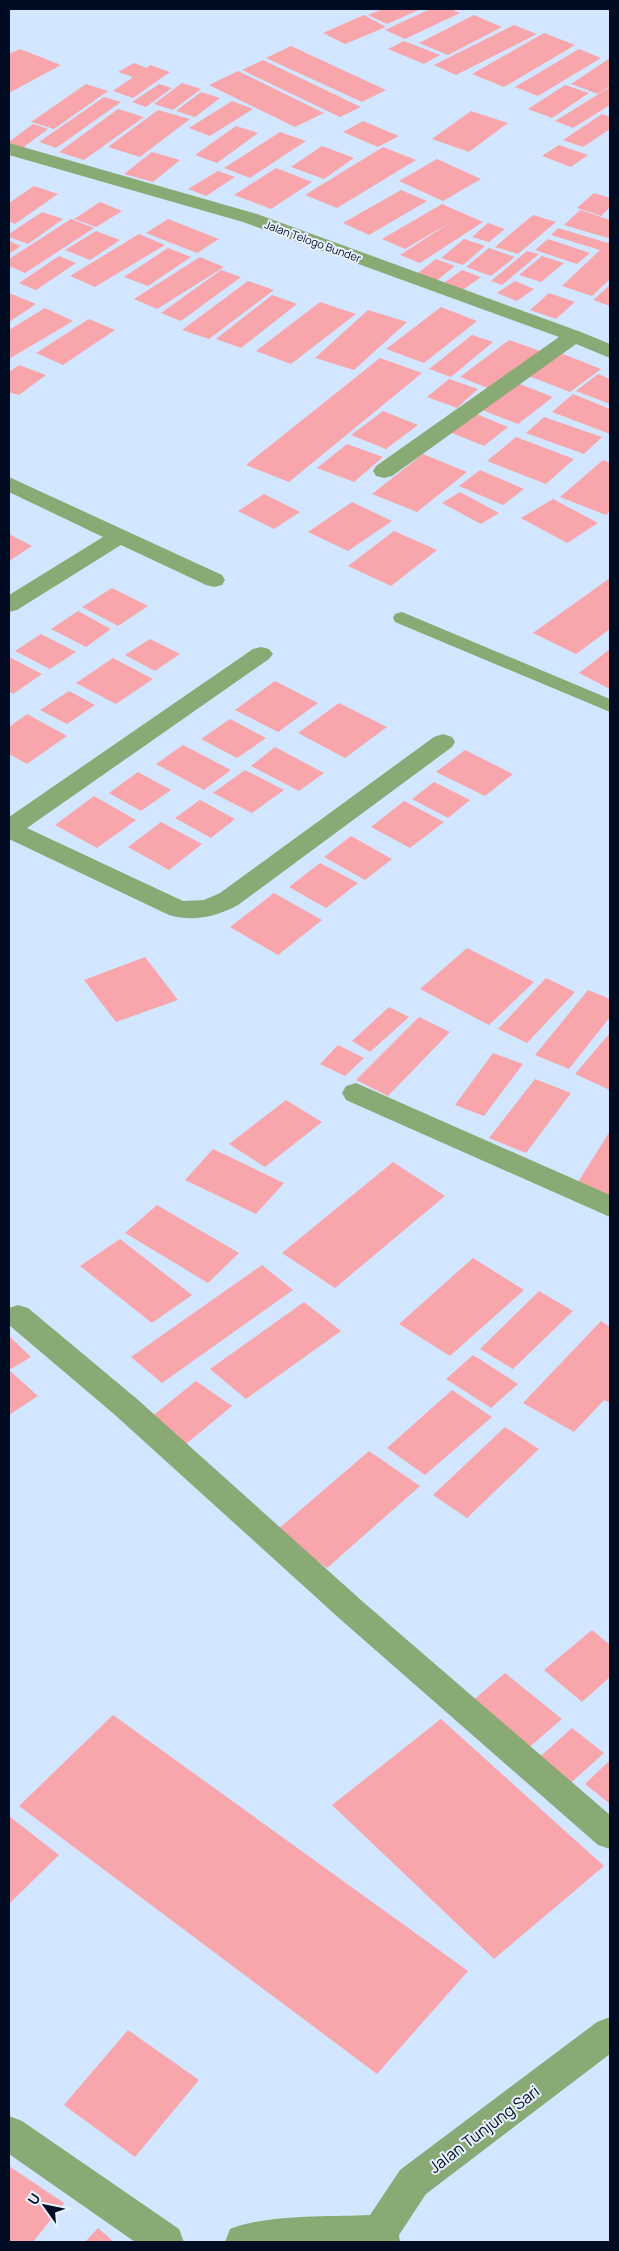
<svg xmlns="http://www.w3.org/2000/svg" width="619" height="2251" font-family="Manrope,sans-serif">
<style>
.building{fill:#f9a5ac}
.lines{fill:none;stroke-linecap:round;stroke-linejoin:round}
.lane{fill:#89aa75;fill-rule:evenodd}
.street{fill:#89aa75;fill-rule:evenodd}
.labels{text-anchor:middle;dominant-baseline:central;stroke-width:4;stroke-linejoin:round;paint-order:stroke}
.far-street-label{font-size:11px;fill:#000c21;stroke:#e8f2ff}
.near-street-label{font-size:16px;fill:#000c21;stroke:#e8f2ff}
</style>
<rect width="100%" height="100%" fill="#d2e6ff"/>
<path class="building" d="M383 9H421L387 24 368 15Z
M430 9H451L460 13 405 39 385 30Z
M364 15 386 27 345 44 323 33Z
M474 15 502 27 448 55 419 43Z
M514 25 537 34 456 75 434 65Z
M544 33 575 45 504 87 472 74Z
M404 41 440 55 424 64 388 49Z
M291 46 386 90 362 102 266 58Z
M20 49 61 65 9 93V54Z
M579 49 601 58 538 96 515 87Z
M610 58V86L598 94 571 84Z
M263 60 361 107 340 117 242 70Z
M134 63 147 68 150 65 170 72 133 98 113 91 133 77 118 72Z
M238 71 324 113 295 127 209 85Z
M182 83 201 89 173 110 154 104Z
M86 84 108 91 54 129 31 122Z
M159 84 172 88 146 107 132 102Z
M565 85 589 93 552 118 528 109Z
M610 87V105L573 128 555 121Z
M201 92 220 98 195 117 176 111Z
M104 97 121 102 56 148 39 142Z
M232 101 253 109 210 136 189 128Z
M118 109 144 117 84 160 59 152Z
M158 110 190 119 140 157 108 147Z
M471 111 508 123 469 152 432 139Z
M602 114 610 117V129L583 147 563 140Z
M363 121 399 136 378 147 343 132Z
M33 124 48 129 20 150 9 146V142Z
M236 126 258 133 217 163 195 155Z
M280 132 306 141 250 178 224 168Z
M559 145 588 155 571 167 542 156Z
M322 146 354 158 324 179 291 167Z
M383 147 416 160 337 208 305 195Z
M152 152 180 160 153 182 124 174Z
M437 159 481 179 443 201 399 181Z
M276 168 312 182 271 209 234 195Z
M218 171 235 177 206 196 188 189Z
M34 186 58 194 15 224 9 221V203Z
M401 190 427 201 369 235 343 223Z
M594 193 610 198V207L601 216 577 208Z
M100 202 122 211 96 227 74 219Z
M442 204 483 222 420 263 400 255 451 222 405 249 382 239Z
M580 210 610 220V236L608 238 564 225Z
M42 212 63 219 28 244 9 237V234Z
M533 215 556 222 518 254 495 247Z
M71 219 94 228 25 273 9 266V259Z
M168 219 219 239 197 253 146 233Z
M488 223 505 229 489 242 472 237Z
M558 228 608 243 610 241V279L592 296 562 286 600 250 551 235Z
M96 231 120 240 90 260 65 250Z
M139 234 165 245 95 287 70 276Z
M464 239 485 246 463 265 441 258Z
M548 239 590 253 577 264 535 250Z
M9 241 21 246 9 254Z
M168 248 191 257 148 286 124 277Z
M489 248 515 257 491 276 466 267Z
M527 251 539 254 502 285 491 281Z
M59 256 76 263 36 290 19 283Z
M542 256 564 263 541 282 519 275Z
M200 257 224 267 157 309 134 299Z
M436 259 455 266 434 283 414 276Z
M221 270 241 277 181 321 161 313Z
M462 270 481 277 460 292 441 285Z
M248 281 274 290 209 339 182 330Z
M515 281 534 289 517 301 497 293Z
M610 285V306L593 300Z
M9 293 36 304 9 322Z
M549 293 575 302 556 319 530 310Z
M272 295 297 304 241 348 216 339Z
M320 302 356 314 291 364 256 351Z
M441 307 477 321 424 363 386 349Z
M45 308 73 321 9 359V330Z
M368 310 407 322 354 370 315 358Z
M89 319 115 330 63 365 36 353Z
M472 335 493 342 451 377 429 369Z
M509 340 540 351 490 389 460 377Z
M558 352 601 369 570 392 526 375Z
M380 358 422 373 289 482 246 465Z
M19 365 46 375 19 395 9 392V372Z
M598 374 610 379V404L576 391Z
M449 379 478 389 457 408 427 397Z
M512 381 553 397 518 424 477 408Z
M573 394 610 409V434L552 412Z
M383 411 418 425 386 449 351 435Z
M472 412 508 427 484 446 447 431Z
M544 417 602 437 584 454 526 433Z
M516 437 574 459 546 484 487 461Z
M347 444 383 457 354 482 317 468Z
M423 454 467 472 417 512 372 494Z
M603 460 610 463V511L606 515 560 497Z
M480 470 524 489 503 505 459 486Z
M460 492 499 513 481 524 442 503Z
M264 494 300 512 274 529 238 511Z
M553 499 598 523 567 543 521 518Z
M352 502 392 521 348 551 308 532Z
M394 531 437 550 391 586 348 566Z
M9 534 32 546 9 561Z
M610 578V629L576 654 533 633Z
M112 588 148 606 118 626 82 607Z
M78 611 111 629 86 647 51 629Z
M41 634 76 652 50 669 15 651Z
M150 639 180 654 155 671 125 655Z
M610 649V689L579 673Z
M9 657 42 674 13 694 9 691Z
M113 658 153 679 116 704 76 683Z
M275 681 318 703 278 732 235 710Z
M69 691 95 705 67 724 40 710Z
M339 703 387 727 345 758 298 733Z
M27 714 67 736 27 764 9 754V727Z
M230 719 266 738 237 758 201 739Z
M183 745 231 770 204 790 156 764Z
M275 747 324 773 299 791 251 766Z
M465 750 513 774 485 796 436 772Z
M245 770 284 790 252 813 213 793Z
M138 772 171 790 141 811 109 793Z
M434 782 470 800 448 818 412 799Z
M94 796 136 820 97 848 55 825Z
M200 800 235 819 211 838 175 818Z
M404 801 444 822 410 848 371 827Z
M161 822 202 844 169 870 128 847Z
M351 836 392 859 365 880 324 857Z
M320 863 358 883 326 908 289 887Z
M274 893 322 920 278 955 230 927Z
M467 948 534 982 489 1025 420 989Z
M145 957 178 1000 116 1022 84 980Z
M546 978 575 992 527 1043 498 1029Z
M588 990 610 999V1017L569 1069 535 1055Z
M389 1007 409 1017 370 1052 352 1041Z
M419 1017 450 1032 388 1096 356 1080Z
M610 1033V1090L575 1074Z
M338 1045 364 1058 345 1076 320 1064Z
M493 1053 523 1064 484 1116 455 1105Z
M535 1079 571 1093 526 1153 489 1138Z
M286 1100 322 1122 265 1167 229 1144Z
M610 1131V1199L575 1187Z
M213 1149 284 1183 256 1214 185 1180Z
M393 1162 445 1196 335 1288 282 1253Z
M157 1205 239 1253 208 1283 125 1233Z
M120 1239 192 1295 152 1323 80 1266Z
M473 1258 524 1290 450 1356 399 1324Z
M262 1265 293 1290 162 1383 131 1357Z
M539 1291 573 1311 513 1369 480 1349Z
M304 1302 341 1331 246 1399 210 1369Z
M601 1321 610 1327V1403L604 1400 574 1432 523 1403Z
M9 1336 31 1357 11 1369 9 1367Z
M473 1355 518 1384 491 1408 446 1379Z
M9 1370 38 1396 9 1415Z
M196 1381 232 1406 181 1448 145 1422Z
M452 1390 492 1417 425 1475 387 1448Z
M505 1427 539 1449 467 1518 433 1495Z
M369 1451 420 1486 327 1568 276 1531Z
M592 1630 610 1645V1677L582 1702 544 1670Z
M505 1673 562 1719 526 1750 470 1703Z
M113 1715 468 1971 377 2074 19 1806Z
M441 1719 604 1866 494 1959 332 1805Z
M572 1728 604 1753 564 1789 533 1763Z
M610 1760V1804L585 1784Z
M9 1816 59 1855 9 1904Z
M128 2030 199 2080 135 2157 64 2105Z
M9 2166 64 2203 33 2242H9Z
M98 2228 114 2242H85Z"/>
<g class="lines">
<path class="lane" d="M402 612 610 699V712L395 622 393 618 395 614Z"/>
<path class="street" d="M9 143 257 214 581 332 610 344V358L576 344 392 476 384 478 376 476 373 471 376 466 559 337 243 222 9 155Z
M9 477 222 575 225 580 222 585 214 587 206 585 121 545 17 610 9 612V595L103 537 9 492Z
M261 647 269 649 273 654 269 659 27 828 183 901 204 900 220 893 434 737 443 734 452 737 455 742 452 747 238 905C216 917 193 922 169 915L9 839V817L253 649Z
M356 1083 610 1195V1217L346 1100 342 1093 346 1086Z
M18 1305 28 1308 137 1399 362 1601 610 1815V1849L598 1845 340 1619 115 1415 9 1325V1308Z
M610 2017V2054L426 2194 399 2235 400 2242H225L230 2229C268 2214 328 2217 370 2215L400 2170 597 2022Z
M9 2116 22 2121 179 2229 184 2242H135L9 2154Z"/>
</g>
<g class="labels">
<g class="far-street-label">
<text transform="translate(313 241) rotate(20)">Jalan Telogo Bunder</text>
</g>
<g class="near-street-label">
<text transform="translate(484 2129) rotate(-37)">Jalan Tunjung Sari</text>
</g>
</g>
<rect width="619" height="2251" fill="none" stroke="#000c21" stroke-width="20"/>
<g transform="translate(45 2206) rotate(303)" stroke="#e8f2ff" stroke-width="4" paint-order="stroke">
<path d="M0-4L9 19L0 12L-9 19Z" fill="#000c21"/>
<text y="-8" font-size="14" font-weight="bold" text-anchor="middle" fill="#000c21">U</text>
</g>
</svg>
